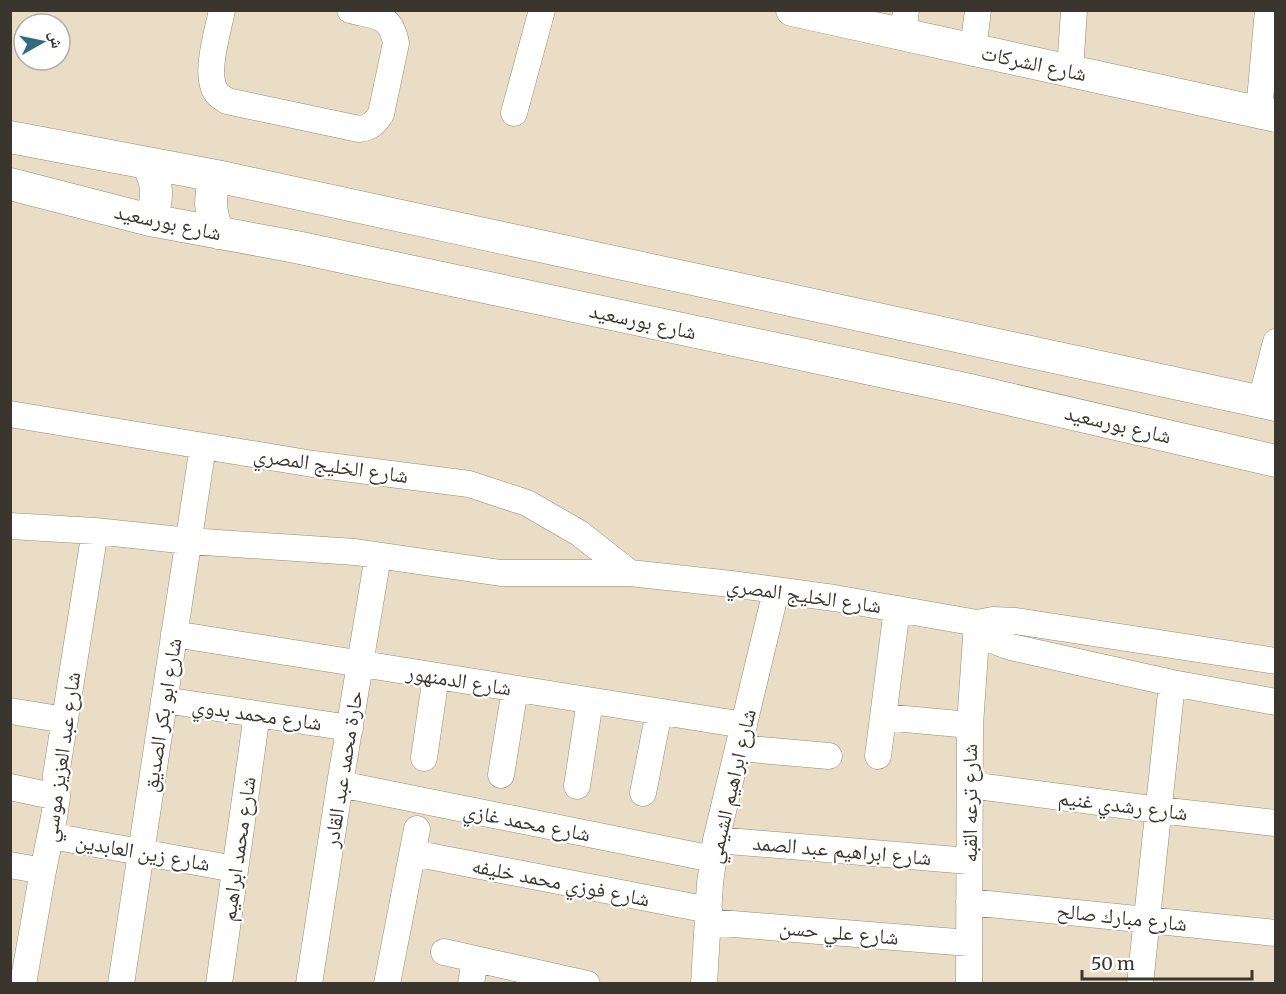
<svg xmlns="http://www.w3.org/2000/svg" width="1286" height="994" font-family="Merriweather,'Noto Naskh Arabic',serif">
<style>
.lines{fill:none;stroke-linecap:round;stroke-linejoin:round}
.minor-casing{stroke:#958a74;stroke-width:27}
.major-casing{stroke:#958a74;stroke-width:33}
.minor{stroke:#fff;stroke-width:26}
.major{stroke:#fff;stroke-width:32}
.labels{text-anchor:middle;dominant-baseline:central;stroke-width:4.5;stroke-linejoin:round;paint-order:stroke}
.street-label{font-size:21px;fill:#3b362d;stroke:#fff}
</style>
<rect width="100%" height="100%" fill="#e9ddc5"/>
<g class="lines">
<defs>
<path id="minor" d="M222 10C218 31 204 74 216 92 218 96 223 98 227 101L359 129C370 128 375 123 381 114L396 43C390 13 376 17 350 10
M903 35 906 10
M973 50 978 10
M1070 71 1074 10
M1259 112 1268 10
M514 113 542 10
M1261 401 1276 342
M10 414 313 464 469 484 527 503 579 533 630 573
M10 526 95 531 189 541 355 552 501 573H630L731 584 834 598 977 623 993 620 1016 621 1276 661
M977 623C987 639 993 641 1011 647L1172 683 1276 702
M174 634 744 725
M164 700 350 728
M10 711 65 720
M883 717 970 725
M738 748 829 756
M878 756 897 609
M424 758 436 676
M501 775 515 689
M340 784 713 859
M970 785 1159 810 1276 823
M577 786 590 701
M10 787 57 797
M643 793 659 712
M51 836 235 869
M716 840 969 861
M413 853 709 910
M10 865 43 871
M969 902 1276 933
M708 922 969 943
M444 952 587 984
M23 984 43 871 54 817 57 797 56 775 95 531
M121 984 203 446
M219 984 257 714
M309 984 340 784 378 556
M387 984 417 829
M471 984 475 959
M704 984 710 883 716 840 776 591
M969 984 970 725 977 623
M1140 984 1172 683"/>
<path id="major" d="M792 10 1276 116
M10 137 216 176 1276 405
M147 163C158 182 159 199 150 220
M216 176C209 197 209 213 219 233
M10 184 150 220 296 247 965 389 1276 461"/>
</defs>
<use href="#minor" class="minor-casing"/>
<use href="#major" class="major-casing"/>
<use href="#minor" class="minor"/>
<use href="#major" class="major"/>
</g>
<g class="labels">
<g class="street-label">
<text transform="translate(1034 63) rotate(12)">شارع الشركات</text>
<text transform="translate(168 222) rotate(12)">شارع بورسعيد</text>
<text transform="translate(643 321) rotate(12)">شارع بورسعيد</text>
<text transform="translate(1118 424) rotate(13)">شارع بورسعيد</text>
<text transform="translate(331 465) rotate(8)">شارع الخليج المصري</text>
<text transform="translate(804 595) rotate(8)">شارع الخليج المصري</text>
<text transform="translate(459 680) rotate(9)">شارع الدمنهور</text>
<text transform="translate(257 714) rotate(8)">شارع محمد بدوي</text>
<text transform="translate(162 715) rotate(-81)">شارع ابو بكر الصديق</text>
<text transform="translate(61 757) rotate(-82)">شارع عبد العزيز موسي</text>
<text transform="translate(343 769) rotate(-81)">حارة محمد عبد القادر</text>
<text transform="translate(731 786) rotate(-77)">شارع ابراهيم الشيمي</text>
<text transform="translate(969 803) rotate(-90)">شارع ترعه القبه</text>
<text transform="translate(1123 805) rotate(7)">شارع رشدي غنيم</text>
<text transform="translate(527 822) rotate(11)">شارع محمد غازي</text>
<text transform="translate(238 849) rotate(-82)">شارع محمد ابراهيم</text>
<text transform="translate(842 850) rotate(5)">شارع ابراهيم عبد الصمد</text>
<text transform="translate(143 852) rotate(10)">شارع زين العابدين</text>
<text transform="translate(561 882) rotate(11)">شارع فوزي محمد خليفه</text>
<text transform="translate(1122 917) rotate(6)">شارع مبارك صالح</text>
<text transform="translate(839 932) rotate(5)">شارع علي حسن</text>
</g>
</g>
<rect width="1286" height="994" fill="none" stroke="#3b362d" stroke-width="24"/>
<g transform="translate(42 42) rotate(81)"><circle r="28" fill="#ffffff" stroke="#b1afab" stroke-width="1.5"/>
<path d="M0-4.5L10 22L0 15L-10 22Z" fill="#2f6b82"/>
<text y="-9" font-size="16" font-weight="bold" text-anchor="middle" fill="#3b362d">ش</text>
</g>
<path d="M1082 970v9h170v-9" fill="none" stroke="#3b362d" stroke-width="3"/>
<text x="1091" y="970" font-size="18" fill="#3b362d" stroke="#ffffff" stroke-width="4.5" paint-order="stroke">50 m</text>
</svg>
